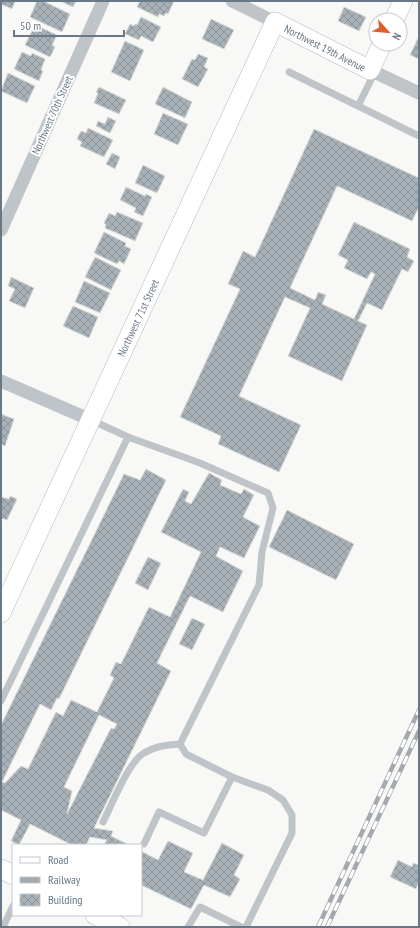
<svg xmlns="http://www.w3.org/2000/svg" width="420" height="928" font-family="'PT Sans Narrow',sans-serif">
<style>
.building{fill:url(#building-cross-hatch);stroke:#dadad8;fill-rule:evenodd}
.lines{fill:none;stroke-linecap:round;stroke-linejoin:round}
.secondary-casing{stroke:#b4b9be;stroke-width:20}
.lane{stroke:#bfc4c8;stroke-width:7}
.street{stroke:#bfc4c8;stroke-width:13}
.secondary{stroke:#fff;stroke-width:19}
.rail-casing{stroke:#a3a9af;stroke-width:4.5}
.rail{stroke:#fff;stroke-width:3;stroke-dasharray:9;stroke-linecap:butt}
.labels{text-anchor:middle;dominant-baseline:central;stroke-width:4;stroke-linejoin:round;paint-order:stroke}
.street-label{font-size:11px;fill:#687886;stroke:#fff}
</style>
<defs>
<pattern id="building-cross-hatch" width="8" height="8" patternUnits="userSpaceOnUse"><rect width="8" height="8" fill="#a8b1b7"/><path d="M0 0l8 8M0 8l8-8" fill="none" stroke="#8d959a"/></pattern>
</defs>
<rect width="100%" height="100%" fill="#f8f8f6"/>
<path class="building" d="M1 1H15L12 9 1 4Z
M37 1H43L70 14 62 32 30 17Z
M60 1H76L73 7Z
M140 1H174L168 14 166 13 164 16 159 14 158 17 137 7Z
M344 7 366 17 359 31 338 21Z
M141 17 161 27 153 42 141 36 139 40 125 34 130 24 134 26 135 24 137 25Z
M211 19 234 30 224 49 202 39Z
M35 25 57 35 52 45 55 47 50 57 25 45Z
M419 36V59L410 55Z
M125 41 144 50 130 81 111 72Z
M22 52 31 56 32 53 45 59 41 70 43 71 39 81 14 69Z
M198 54 208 58 204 67 208 69 198 87 182 79 192 59 195 60Z
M8 73 35 86 27 103 1 91Z
M99 87 126 100 119 114 94 103 98 93 96 92Z
M163 87 192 102 185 118 155 104Z
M163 113 188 124 178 145 154 134Z
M108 117 116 121 110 133 96 126 98 121 105 124Z
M88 128 113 140 104 157 80 146 82 142 77 139 81 131 86 133Z
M314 129 419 178V207L412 221 337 186 290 288 315 300 318 292 326 295 322 304 354 319 375 274 371 272 367 279 344 268 348 260 338 255 354 222 410 249 407 257 414 261 408 272 402 269 382 310 367 303 358 321 367 325 342 381 288 356 310 308 285 297 239 396 301 425 279 472 218 444 221 436 180 417 240 289 228 284 243 251 255 257Z
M112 153 120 157 115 169 106 164Z
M143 165 165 176 157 193 135 183Z
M126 187 145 196 146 194 152 197 143 216 134 212 136 208 120 200Z
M117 212 143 223 135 241 105 228 106 225 104 223 109 213 115 216Z
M104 232 126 243 125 246 131 249 124 264 119 261 117 264 94 253Z
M95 257 121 270 111 290 85 277Z
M11 277 34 288 25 308 9 301 15 289 8 286Z
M84 281 110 293 100 313 75 302Z
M73 306 98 317 89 338 63 326Z
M1 414 14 419 5 446 1 444Z
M146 469 166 480 59 699 57 698 51 710 40 704 2 782 5 783 21 766 28 769 56 712 63 716 71 700 97 712 114 678 110 675 116 662 121 664 149 607 170 617 201 552 161 532 183 489 189 492 185 501 191 504 209 473 222 480 220 485 241 494 244 489 254 495 243 517 260 526 244 558 220 547 216 556 243 571 223 612 190 596 157 663 171 671 94 828 113 831 111 836 129 845H104L107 840 90 837 86 845H72L30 824 19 845 11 841 21 820 1 810V725L124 474 140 480ZM99 715 117 724 114 729 111 728 67 814 72 791 64 787Z
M10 496 17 499 7 520 1 518V497L9 499Z
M287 510 354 544 336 580 269 547Z
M148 557 161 563 148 590 135 583Z
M192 618 205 624 192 650 179 644Z
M168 841 193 853 184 872 203 880 222 843 244 855 234 875 240 879 230 897 204 885 191 909 141 885V851L158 860Z
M398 860 412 867 413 863 419 865V882L416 889 390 877Z"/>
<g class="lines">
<defs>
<path id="secondary" d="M394 20 403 1
M1 613 275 22 370 70 382 44
M1 869 13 875
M95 915 120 927"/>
</defs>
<use href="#secondary" class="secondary-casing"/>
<path class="lane" d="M289 72 419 136
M358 106 375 72
M1 701 128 437 91 420
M232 777 268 790 283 800 292 815V833L246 927
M103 822C112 805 128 762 144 753 155 746 167 745 180 744L259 585 262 552 273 508 268 493 200 463 128 437
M144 844 159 812 204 833 232 777 186 754 180 744
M3 927 13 906
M188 927 200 907 241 927"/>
<path class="street" d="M232 1 275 22
M370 70 419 93
M1 230 103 1
M1 381 91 420"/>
<use href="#secondary" class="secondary"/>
<defs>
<path id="rail" d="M318 927 419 710
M327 927 419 731"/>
</defs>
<use href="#rail" class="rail-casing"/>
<use href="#rail" class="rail"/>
</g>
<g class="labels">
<g class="street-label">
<text transform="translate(325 48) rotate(27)">Northwest 19th Avenue</text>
<text transform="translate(52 115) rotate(-66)">Northwest 70th Street</text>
<text transform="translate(138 318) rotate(-65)">Northwest 71st Street</text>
</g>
</g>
<rect width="420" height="928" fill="none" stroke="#687886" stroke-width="4"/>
<rect x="12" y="844" width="130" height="72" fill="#ffffff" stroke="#c3c9cf"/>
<rect x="20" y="857" width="20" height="6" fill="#ffffff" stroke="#c3c9cf"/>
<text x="48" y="864" font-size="12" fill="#687886">Road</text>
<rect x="20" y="877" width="20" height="6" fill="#a3a9af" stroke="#c3c9cf"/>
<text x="48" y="884" font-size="12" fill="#687886">Railway</text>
<rect x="20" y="894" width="20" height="12" fill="url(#building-cross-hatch)" stroke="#c3c9cf"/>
<text x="48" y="904" font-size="12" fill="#687886">Building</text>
<g transform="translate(388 32) rotate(117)"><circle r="19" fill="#ffffff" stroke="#c3c9cf"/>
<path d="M0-3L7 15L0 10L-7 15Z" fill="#df5e30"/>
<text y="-6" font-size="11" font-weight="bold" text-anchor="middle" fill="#687886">N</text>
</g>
<path d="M14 30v6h110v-6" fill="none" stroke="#687886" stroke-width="2"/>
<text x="20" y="30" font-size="12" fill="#687886" stroke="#ffffff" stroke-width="3" paint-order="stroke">50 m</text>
</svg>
